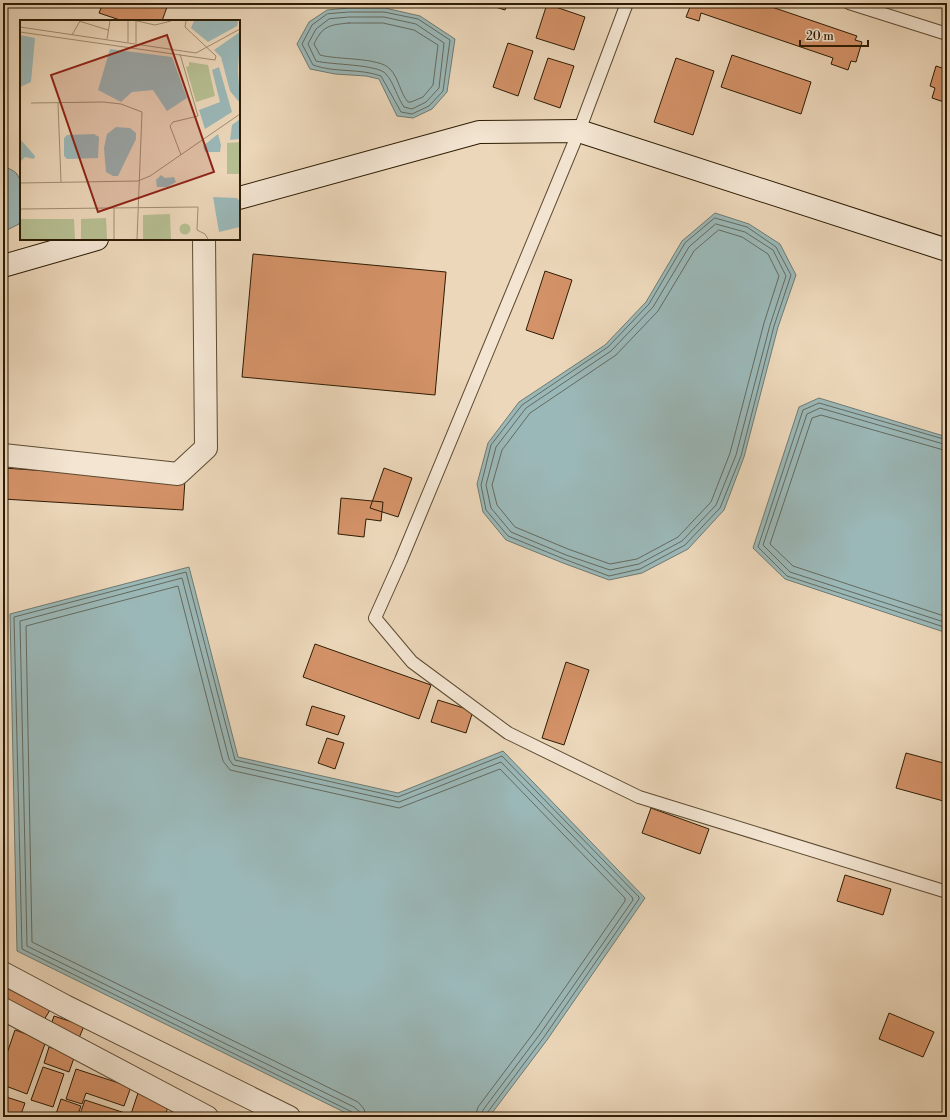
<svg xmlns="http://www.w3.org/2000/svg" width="950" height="1120" font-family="'Libre Bodoni',serif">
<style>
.water{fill:#9bb8b8;stroke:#6f7a70}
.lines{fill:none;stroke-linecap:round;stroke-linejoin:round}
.shore{stroke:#646a5e;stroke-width:1}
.building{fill:#d49268;stroke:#2d1c04}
.lane-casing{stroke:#5d4b32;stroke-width:14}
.street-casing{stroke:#5d4b32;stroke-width:24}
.secondary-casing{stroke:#2d1c04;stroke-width:24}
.lane{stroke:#f3e5d2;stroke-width:12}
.street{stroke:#f3e5d2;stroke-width:22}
.secondary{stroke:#f3e5d2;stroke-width:22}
.inset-road{fill:none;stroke:#a08c71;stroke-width:1}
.view{fill:#8f2418;fill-opacity:0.15;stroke:#8f2418;stroke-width:2}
.inset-edge{fill:none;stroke:#2d1c04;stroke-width:2}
</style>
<rect width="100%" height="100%" fill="#ecd7ba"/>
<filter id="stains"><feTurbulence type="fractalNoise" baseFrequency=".005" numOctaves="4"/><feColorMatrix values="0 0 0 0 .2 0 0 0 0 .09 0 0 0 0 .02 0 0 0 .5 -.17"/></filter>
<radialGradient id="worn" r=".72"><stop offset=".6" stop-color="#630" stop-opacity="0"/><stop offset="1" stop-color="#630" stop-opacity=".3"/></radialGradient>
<path class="water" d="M349 8H385L420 16 455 39 447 92 432 109 413 118 397 116 379 79 366 76 335 74 310 69 297 44 309 22 327 10Z
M3 166C7 168 14 170 17 174 24 183 22 213 19 224L3 232Z
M715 213 749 224 780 244 796 275 778 327 744 457 724 510 688 549 642 573 609 580 563 563 506 540 483 512 477 484 488 443 519 402 605 345 646 302 682 241Z
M819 398 947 437V633L785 579 753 548 799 407Z
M189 567 238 757 398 793 503 751 645 898 547 1040 489 1117H354L17 951 10 614Z"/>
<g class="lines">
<path class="shore" d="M349 12H384L418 19 450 40 443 91 429 106 412 114 401 112 381 76C359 68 335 73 313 65L302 44 312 25 327 14Z
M349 17H384L416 24 444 43 439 88 426 102 412 109 404 107C397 97 394 83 386 74 378 64 331 65 316 61L308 44 316 29 329 19Z
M349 23H383L414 30 438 45 433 85 423 97 411 102H408C400 93 399 78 390 69 379 57 337 60 320 55L314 44C323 25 330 25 349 23Z
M715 218 747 227 776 247 791 275 774 326 741 456 720 508 685 545 640 569 609 576 564 559 508 536 486 510 481 485 491 445 522 405 608 347 649 304 685 243Z
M716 224 745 232 773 250 786 276 770 325 736 455 716 505 682 541 639 564 610 570 566 555 511 532 491 508 486 485 496 447 526 408 611 351 653 307 689 247Z
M719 230 742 237 768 254 779 276 764 323 730 453 711 502 678 537 637 559 610 564 568 549 515 527 497 505 492 485 502 450 530 413 616 355 658 311 694 251Z
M947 440 819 403 803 410 758 547 787 576 947 628
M947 445 820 408 807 414 763 545 790 572 947 623
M947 451 821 415 812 418 770 544 793 566 947 617
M355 1117 354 1114 352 1112 22 949 14 617 186 572 235 760 398 797 502 756 639 897V899L544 1037 487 1113 486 1117
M360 1117 359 1111 354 1107 27 946 20 621 182 578 229 759 233 765 399 802 501 762 632 897 633 900 540 1034 483 1110 481 1117
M366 1117 364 1109 358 1102 32 942 26 626 178 586 223 761 230 770 399 808 500 769 625 898V901L535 1031 478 1107 475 1117"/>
</g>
<path class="building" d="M103 3H156L167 7 162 21H123L99 13Z
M483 3H508L505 10Z
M685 3H760L857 36 855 40 862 42 856 62 851 61 848 70 831 64 833 58 701 13 699 21 686 17 690 7 684 5Z
M547 4 585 17 574 50 536 38Z
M508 43 533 51 518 96 493 87Z
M732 55 811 82 801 114 721 87Z
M548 58 574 66 560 108 534 99Z
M676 58 714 71 693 135 654 122Z
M947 64V95L944 102 932 98 935 88 930 86 936 66 945 69Z
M253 254 446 272 435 395 242 377Z
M545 271 572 280 553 339 526 330Z
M3 468 185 480 183 510 3 499Z
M384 468 412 478 398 517 370 508Z
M341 498 383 502 381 521 366 519 364 537 338 534Z
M315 644 431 685 419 719 303 677Z
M566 662 589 670 564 745 542 738Z
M438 700 473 711 466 733 431 722Z
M312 706 345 716 338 735 306 725Z
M327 738 344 743 335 769 318 763Z
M906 753 947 764V802L896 788Z
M651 808 709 829 700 854 642 833Z
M845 875 891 889 883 915 837 901Z
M3 986 50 1010 44 1020 3 999Z
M889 1013 934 1032 923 1057 879 1039Z
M3 1016 10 1019 3 1039Z
M54 1016 84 1026 79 1038 50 1028Z
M15 1030 46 1041 27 1094 3 1085V1065Z
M49 1047 75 1055 69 1072 44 1063Z
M43 1067 64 1074 53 1107 31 1100Z
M76 1069 131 1087 124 1106 86 1093 82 1104 66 1099Z
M138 1093 169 1103 165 1117H130Z
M3 1096 25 1103 20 1117H3Z
M61 1099 81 1106 77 1117H55Z
M85 1100 125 1113 123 1117H79Z
M174 1106 186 1117H170Z"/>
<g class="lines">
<defs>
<path id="lane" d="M627 3 579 131 401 560 375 618 412 662 508 733 639 797 947 892
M849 3 947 34"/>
<path id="street" d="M3 455 178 474 206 448 204 239
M3 973 65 1006 289 1117
M3 1009 207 1117"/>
<path id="secondary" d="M239 198 479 132 579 131 947 250
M3 266 97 239"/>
</defs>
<use href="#lane" class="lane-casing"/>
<use href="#street" class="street-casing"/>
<use href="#secondary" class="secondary-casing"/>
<use href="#lane" class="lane"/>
<use href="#street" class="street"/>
<use href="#secondary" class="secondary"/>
</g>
<g transform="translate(20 20)">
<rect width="220" height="220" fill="#ecd7ba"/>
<path d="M169 42 188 45 195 76 176 82 166 47 169 46ZM220 122V154H207V123ZM150 194 151 219H123V195ZM86 198 87 219H61V199ZM0 199H54L55 219H0ZM159.5 209a5.5 5.5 0 1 1 11 0a5.5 5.5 0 1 1-11 0Z" fill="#b6be91"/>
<path d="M174 1H217L218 2 217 6 188 22 171 8ZM220 12 218 51 220 83 210 71 201 37 194 30ZM0 15 15 18 11 62 0 67ZM90 29 152 37 167 78 147 91 133 70 112 72 101 82 78 70ZM199 47 212 92 185 109 179 90 200 82 192 50ZM220 99V119L210 120 212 105ZM96 107 110 108 116 113V119L98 156H93L86 152 84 128 87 114ZM74 114 79 117 78 138 47 139 44 136V118L47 115ZM198 114 201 125 200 132H185L183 126ZM0 119 15 136 14 139 5 137 0 142ZM141 155 145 158 154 157 156 162 147 167H137L136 160ZM193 177 217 178 220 182V207L199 212Z" fill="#9bb8b8"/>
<path class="inset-road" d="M59 1 88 10M108 1V22M116 1V23M117 1 135 5 151 1M0 7 176 33 220 9M0 12 195 40 196 36 165 7 166 1M52 15 60 1M87 19 90 1M160 34 178 96 153 102 150 106 161 135M11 83 83 82 101 84 122 92 117 219M38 83 41 162M0 163 118 161 130 156 220 94M94 188V219M0 189 178 187 177 210 185 214 188 219"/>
<path class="view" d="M147 15 194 152 78 192 31 55Z"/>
<rect width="220" height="220" class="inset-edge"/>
</g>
<rect width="950" height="1120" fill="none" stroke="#ecd7ba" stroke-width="16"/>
<rect x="4" y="4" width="942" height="1112" fill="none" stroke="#2d1c04" stroke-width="2"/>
<rect x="8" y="8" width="934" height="1104" fill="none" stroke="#2d1c04"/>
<path d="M800 40v6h68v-6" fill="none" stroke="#2d1c04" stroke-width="2"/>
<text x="806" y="40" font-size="12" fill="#2d1c04" stroke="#f3e5d2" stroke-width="3" paint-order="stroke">20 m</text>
<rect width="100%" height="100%" filter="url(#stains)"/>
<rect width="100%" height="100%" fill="url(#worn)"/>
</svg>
